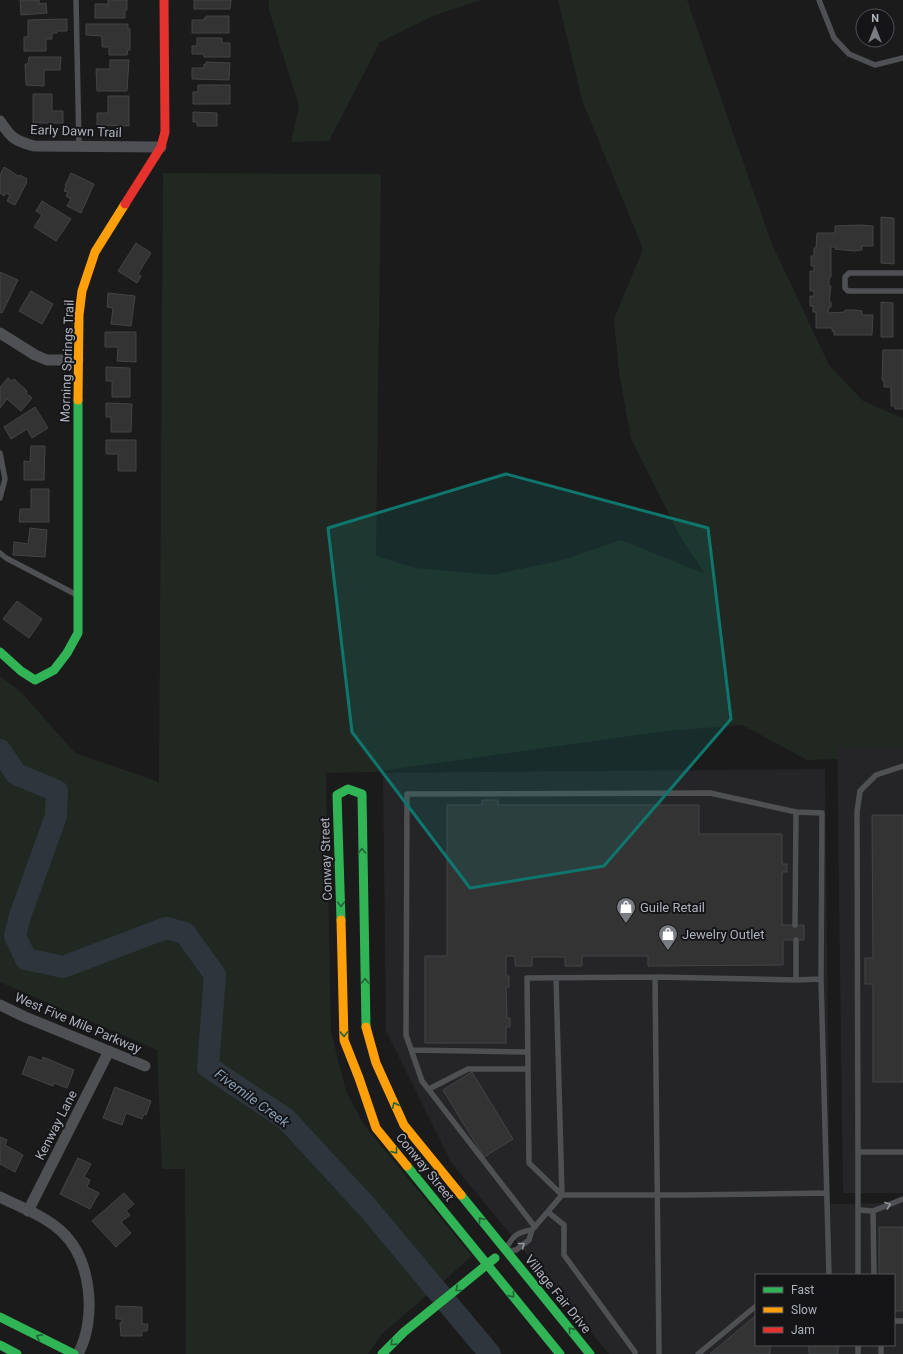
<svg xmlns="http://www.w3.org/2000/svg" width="903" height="1354" font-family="Roboto,sans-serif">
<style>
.built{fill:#252527;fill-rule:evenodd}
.green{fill:#212822}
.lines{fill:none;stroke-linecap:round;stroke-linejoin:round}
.river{stroke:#2e353d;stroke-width:22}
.building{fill:#333;stroke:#434447}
.lane{stroke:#4f5054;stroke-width:5.5}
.street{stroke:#4f5054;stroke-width:11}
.fast{stroke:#30b455;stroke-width:9}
.slow{stroke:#ff9f0a;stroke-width:9}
.jam{stroke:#e5322d;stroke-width:9}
.oneway{stroke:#226436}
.oneway2{stroke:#91949c}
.marked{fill:#0f766e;fill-opacity:0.2;stroke:#0f766e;stroke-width:3;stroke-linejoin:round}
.labels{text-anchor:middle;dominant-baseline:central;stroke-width:4;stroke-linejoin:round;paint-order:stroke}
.street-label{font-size:13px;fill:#adb1bb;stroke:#151517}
.poi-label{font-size:13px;fill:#adb1bb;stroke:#151517;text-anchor:start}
.water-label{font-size:14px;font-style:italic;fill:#869cb3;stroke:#151517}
</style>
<rect width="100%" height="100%" fill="#1b1b1b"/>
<path class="built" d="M903 741V1193H843L837 743Z
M825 769 830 1204 903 1203V1354H609L451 1162 386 1031 383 773ZM756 1275H894V1345H756Z"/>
<path class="green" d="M269 0H481L435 15 380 42 329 141 291 142 299 106 269 10Z
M558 0H687L771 242 829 365 863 401 903 418V746H838V759L807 760 742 725 666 731 373 772 326 773 331 1032 346 1091 364 1125 472 1256 381 1335 368 1354H186L185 1169H162L157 1050 0 982V676L21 692 75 753 159 782 163 173 381 174 376 556 415 568 493 575 563 560 621 540 705 574 680 536 631 439 619 372 614 319 643 249 582 100Z"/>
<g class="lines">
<path class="river" d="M0 750 16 774 57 791 56 816 20 916 15 936 26 959 63 967 166 928 185 933 215 975 208 1067 286 1119 368 1208 490 1354"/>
</g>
<path class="building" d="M20 0H39V4L46 3 47 13 21 15Z
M108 0H127V10H125V18H95V4H107V7H108Z
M194 0H231L230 9H194Z
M206 16H229V33H192V20H204V18H206Z
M67 19V31H57V33H52V39H46V51H24V37H28V20Z
M86 24H128V29H130V50H128L127 55H109V47H102V36L86 35Z
M197 38H222V43H230V57H204V54H192V46H197Z
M29 57H61L60 70H44V86L26 85 25 64H28Z
M110 60H129L127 91H97L96 69H110Z
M206 62 230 63 229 80 192 79V68H204V64L206 65Z
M198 85H230V104H193V92H198Z
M33 94H52V111H63V123H33Z
M108 96H129V126L97 125V113H108Z
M193 112 217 113V126H197V122H193Z
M4 167 18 176 20 175 27 179 26 181 27 182 15 205 7 201 10 195 6 193 4 196 0 193V175Z
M71 173 94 184 81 213 67 206 71 199 66 196 68 192 64 191 66 186H65Z
M42 201 71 219 56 241 34 227 42 215 36 211Z
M881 217 894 218V264L881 263Z
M860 225 873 226V246H862V250L854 251 835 249 836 247H831V277H829V286H831L829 302H831V307H829L828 313 845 312V310H854L862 311V315H873L872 335H834V331H832V328H816V312H813V306H810V296H814V291H810V271H814V266H811V256H814V248H816L817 233H835V226Z
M136 243 151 253 138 274 141 276 137 283 118 271Z
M0 272 18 280 2 313 0 312Z
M31 291 53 304 42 324 19 311Z
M108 293 135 296 131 326 111 324 113 308 107 307Z
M881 302 893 303V337H881Z
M105 332H136V362L117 361 118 347H105Z
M883 350H903V409H895V406H891V387H884V381L882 380Z
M106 367 130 368V397H112V381H106Z
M8 378 12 381 14 379 27 391 26 393 32 398 21 411 7 399 0 408V387Z
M106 403 132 404 131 432H111V417H106Z
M35 407 48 428 32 438 27 429 11 439 4 427Z
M106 440H136V471H118V454H106Z
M31 446H45L44 480H24V461L30 462Z
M31 489H49V522H19L20 509H31Z
M30 528 47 530 45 557 13 555 14 542 28 544Z
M17 601 42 619 29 638 3 619Z
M482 800H498V805H699V834H782V864H787V872H782V925H804V940H783V965L648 966V956H582V966H565V957H532V966H515V956H506V976H509V987H506L507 1018H510V1027H506V1043H425V956H447V805H482Z
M872 815H903V1082H873V984H865V958H873Z
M29 1056 42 1061 43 1057 74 1070 67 1088 54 1083 53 1086 22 1074Z
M472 1072 513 1139 484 1157 443 1090Z
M115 1087 151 1101 146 1115 144 1114 142 1119 126 1113 122 1125 103 1118Z
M0 1137 7 1140 5 1145 23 1155 15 1172 0 1164Z
M78 1158 91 1164 84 1177 90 1180 87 1187 99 1193 90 1209 60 1194Z
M124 1193 134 1204 126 1211 130 1215 121 1222 131 1233 116 1247 92 1221Z
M879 1227H903V1311H894V1275H879Z
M116 1306 142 1307V1324H148L147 1331H142V1336H121L120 1323H122V1319H116Z
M754 1317H756V1345H770V1354H710Z
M809 1345H838V1354H809Z"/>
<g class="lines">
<path class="lane" d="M76 0 79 146
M819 0 834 38 849 54 875 65 903 58
M903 273H849L845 277V288L848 291H903
M0 453 5 479 0 498
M0 553 6 558 77 595
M903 766 876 775 860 791 857 812 858 1152H903
M795 925 796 812
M796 940V980
M655 977 659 1354
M556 978 562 1195
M412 1050 528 1052
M429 1089 468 1069H528
M858 1152V1275
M562 1195 529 1163 527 978 655 977 796 980 821 979
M858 1210 873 1211 874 1275
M873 1211 903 1199
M548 1212 564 1225V1255L635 1352
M535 1227 422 1081 406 1035 407 794 710 793 796 812 822 813 821 979 829 1275
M532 1230C516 1232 512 1237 505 1251L516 1250 529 1240 532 1230 562 1195H687L827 1193
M894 1321H903
M858 1345V1354
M881 1345V1354
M698 1354 756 1306"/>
<path class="street" d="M0 121C11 138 15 141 34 146L161 147
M0 333 35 355 47 360H78
M0 1005 25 1017 145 1066
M0 1197C20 1207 45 1216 61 1231 92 1259 97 1319 78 1354
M28 1211 109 1051"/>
<path class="fast" d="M0 652 21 671 35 680 54 670 67 653 78 633V400
M341 920 337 795 348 789 362 794 366 1027
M407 1166 560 1354
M461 1195 590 1354
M0 1317 74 1354
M0 1345 17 1354
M382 1354 404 1332 495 1258"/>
<path class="slow" d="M78 400 79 315 82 291 95 252 125 204
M341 920 344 1040 359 1078 376 1128 407 1166
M366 1027 376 1063 404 1125 461 1195"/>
<path class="jam" d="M125 204 161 147 165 132 164 0"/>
</g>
<defs><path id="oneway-chevron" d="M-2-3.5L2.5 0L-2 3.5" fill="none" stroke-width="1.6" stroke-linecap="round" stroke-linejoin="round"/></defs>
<g class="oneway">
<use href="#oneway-chevron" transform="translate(362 851) rotate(-91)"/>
<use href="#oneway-chevron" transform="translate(341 904) rotate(89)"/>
<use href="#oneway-chevron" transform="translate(365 981) rotate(-91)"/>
<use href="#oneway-chevron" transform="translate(344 1034) rotate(88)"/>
<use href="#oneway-chevron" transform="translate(395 1105) rotate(-115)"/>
<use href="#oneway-chevron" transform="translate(395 1151) rotate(51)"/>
<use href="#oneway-chevron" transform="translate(481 1220) rotate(-129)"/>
<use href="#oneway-chevron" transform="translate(458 1289) rotate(141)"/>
<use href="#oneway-chevron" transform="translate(512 1295) rotate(51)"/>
<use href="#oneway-chevron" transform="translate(571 1330) rotate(-129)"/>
<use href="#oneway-chevron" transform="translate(39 1337) rotate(-153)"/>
<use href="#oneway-chevron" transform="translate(393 1343) rotate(136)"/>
</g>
<g class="oneway2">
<use href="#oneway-chevron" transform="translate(888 1205) rotate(-20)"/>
<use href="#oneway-chevron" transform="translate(522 1245) rotate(-38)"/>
</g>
<path class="marked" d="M506 474 708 528 731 719 604 866 470 888 352 732 328 528Z"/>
<defs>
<symbol id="shop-pin" viewBox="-11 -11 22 30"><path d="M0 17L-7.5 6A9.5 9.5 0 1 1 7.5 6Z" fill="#7a7c83" stroke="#151517"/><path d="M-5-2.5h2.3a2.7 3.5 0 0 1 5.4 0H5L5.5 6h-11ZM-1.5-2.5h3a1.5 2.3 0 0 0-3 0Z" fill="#fff"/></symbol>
</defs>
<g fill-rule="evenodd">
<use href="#shop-pin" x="615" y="896" width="22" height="30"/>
<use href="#shop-pin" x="657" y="923" width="22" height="30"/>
</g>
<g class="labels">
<g class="street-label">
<text transform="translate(76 131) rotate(2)">Early Dawn Trail</text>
<text transform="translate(67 361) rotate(-88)">Morning Springs Trail</text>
<text transform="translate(326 859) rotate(-92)">Conway Street</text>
<text transform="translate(78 1023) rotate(23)">West Five Mile Parkway</text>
<text transform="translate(56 1125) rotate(-63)">Kenway Lane</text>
<text transform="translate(425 1167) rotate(51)">Conway Street</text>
<text transform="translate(558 1294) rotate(51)">Village Fair Drive</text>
</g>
<g class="poi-label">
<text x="640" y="907">Guile Retail</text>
<text x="682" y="934">Jewelry Outlet</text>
</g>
<g class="water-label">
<text transform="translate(252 1098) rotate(36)">Fivemile Creek</text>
</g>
</g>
<rect x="755" y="1274" width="140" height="72" fill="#151517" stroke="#525359"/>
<rect x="763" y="1287" width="20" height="6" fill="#30b455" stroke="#525359"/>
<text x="791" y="1294" font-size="12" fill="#adb1bb">Fast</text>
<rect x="763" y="1307" width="20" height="6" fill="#ff9f0a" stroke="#525359"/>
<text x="791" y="1314" font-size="12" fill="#adb1bb">Slow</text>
<rect x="763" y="1327" width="20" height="6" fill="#e5322d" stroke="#525359"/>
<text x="791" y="1334" font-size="12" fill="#adb1bb">Jam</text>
<g transform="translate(875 28)"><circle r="19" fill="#151517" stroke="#525359"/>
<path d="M0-3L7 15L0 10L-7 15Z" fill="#7a7c83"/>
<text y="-6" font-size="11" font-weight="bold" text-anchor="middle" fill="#adb1bb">N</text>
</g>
</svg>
